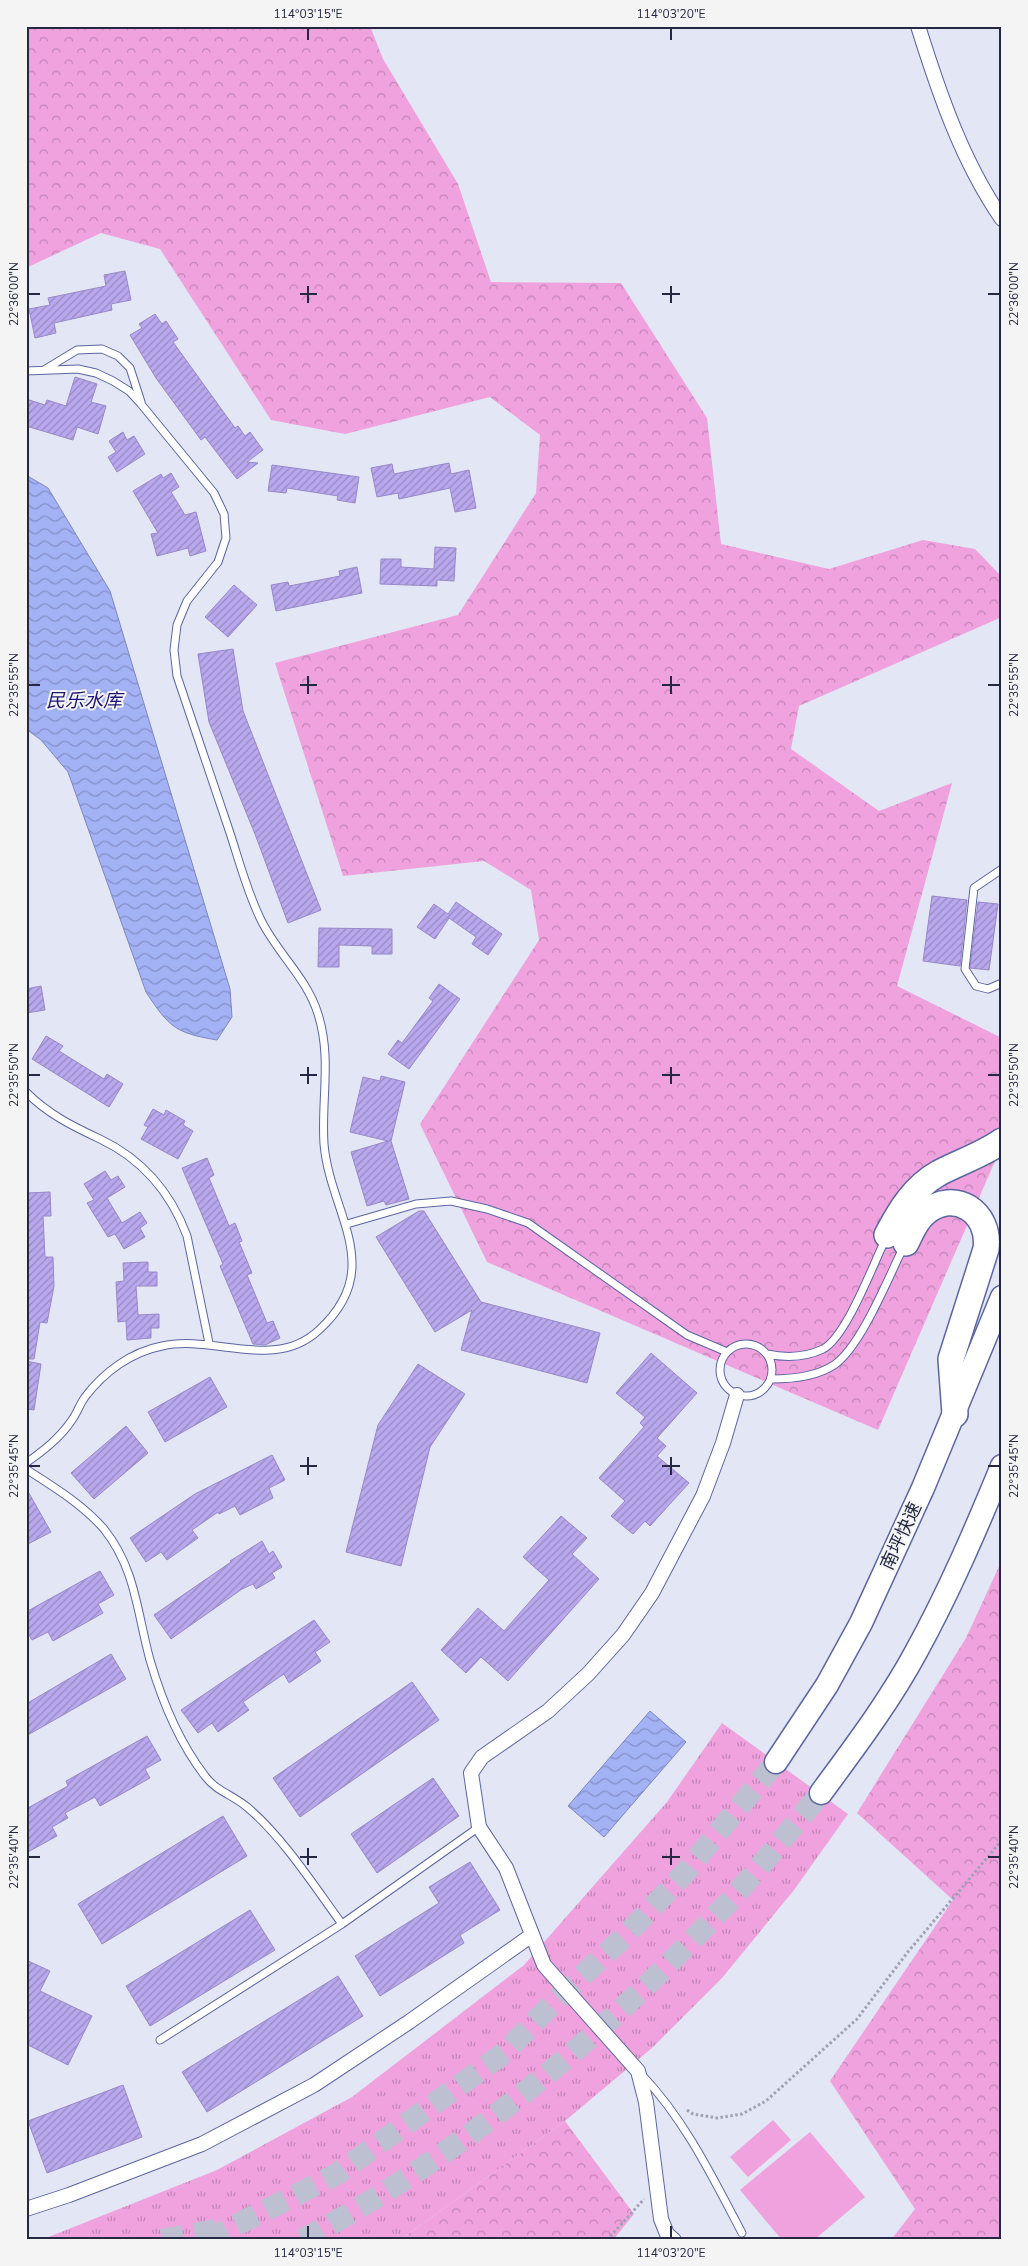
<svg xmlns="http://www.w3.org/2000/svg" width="1028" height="2266" font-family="'Nunito Sans','Noto Sans SC',sans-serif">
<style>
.grass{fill:url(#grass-tufts)}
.forest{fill:url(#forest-crowns)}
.garden{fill:#f0a2de}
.water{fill:url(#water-waves);stroke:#7d88bf}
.building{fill:url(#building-hatch);stroke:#9888c9}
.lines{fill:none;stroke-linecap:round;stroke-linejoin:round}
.trunk-tunnel{stroke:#bdc0d0;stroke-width:22;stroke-dasharray:22 11;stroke-linecap:butt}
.service-casing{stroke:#5b66a2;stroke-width:9}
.minor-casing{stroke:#5b66a2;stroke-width:16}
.trunk-casing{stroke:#5b66a2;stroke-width:25}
.motorway-casing{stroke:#5b66a2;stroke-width:28}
.path{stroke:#9ea2b4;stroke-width:3;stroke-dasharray:2.5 2.5;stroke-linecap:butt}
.service{stroke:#fff;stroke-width:7}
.minor{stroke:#fff;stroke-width:14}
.trunk{stroke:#fff;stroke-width:22}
.motorway{stroke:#fff;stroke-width:25}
.ticks{fill:none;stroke:#242842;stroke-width:2}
.labels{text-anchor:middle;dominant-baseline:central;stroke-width:4;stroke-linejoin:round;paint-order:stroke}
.street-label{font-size:18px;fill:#242842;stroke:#f4f4f4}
.water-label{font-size:19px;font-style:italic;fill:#1e1477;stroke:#f4f4f4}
.neatline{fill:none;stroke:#242842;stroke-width:2}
.ticks-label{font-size:12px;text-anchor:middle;fill:#242842}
</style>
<defs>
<pattern id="grass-tufts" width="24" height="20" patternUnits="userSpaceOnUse" patternTransform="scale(1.25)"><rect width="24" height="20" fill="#f0a2de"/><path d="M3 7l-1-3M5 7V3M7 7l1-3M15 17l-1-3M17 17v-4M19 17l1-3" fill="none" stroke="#c284b6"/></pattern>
<pattern id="forest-crowns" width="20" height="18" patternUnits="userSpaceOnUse" patternTransform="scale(1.25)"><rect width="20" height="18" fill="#f0a2de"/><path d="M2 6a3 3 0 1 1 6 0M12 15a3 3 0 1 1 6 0" fill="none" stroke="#c284b6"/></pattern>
<pattern id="water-waves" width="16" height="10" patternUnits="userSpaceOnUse" patternTransform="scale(1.25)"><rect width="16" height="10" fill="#a3b1f5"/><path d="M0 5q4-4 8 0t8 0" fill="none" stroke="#8590c8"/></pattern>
<pattern id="building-hatch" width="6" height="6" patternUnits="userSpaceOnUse" patternTransform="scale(1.25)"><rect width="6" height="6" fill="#b9a8ed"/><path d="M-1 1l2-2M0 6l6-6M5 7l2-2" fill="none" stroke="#9689c2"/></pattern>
</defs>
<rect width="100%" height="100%" fill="#e3e6f4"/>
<path class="grass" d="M722 1723 848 1814 794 1890 722 1978 652 2048 565 2121 400 2240H41L217 2170 352 2097 524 1965 667 1802Z"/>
<path class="forest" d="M26 26H370L383 59 458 184 491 282 621 283 707 418 721 544 829 569 923 540 975 549 1002 577V617L799 706 791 749 879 811 952 783 897 986 1002 1038V1145L878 1430 487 1262 420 1124 539 940 531 890 484 861 343 876 275 663 458 615 536 493 540 435 490 397 345 434 271 420 160 249 101 233 26 268Z
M1002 1560V2240H891L915 2209 830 2081 953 1900 857 1813 966 1638Z
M565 2121 634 2214 613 2240H400Z"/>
<path class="garden" d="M773 2120 791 2140 748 2177 730 2157Z
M810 2132 865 2197 814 2240H782L740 2190Z"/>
<path class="water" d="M26 475 48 488 110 591 230 989 232 1017 217 1040C175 1033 169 1027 146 992L68 772 41 740 26 729Z
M650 1711 686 1742 604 1837 568 1806Z"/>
<path class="building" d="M125 271 131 300 111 304 112 310 54 323 56 333 35 338 29 309 50 305 48 298 106 286 104 275Z
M155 314 162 324 166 321 178 339 173 342 235 428 238 426 245 436 250 432 263 450 247 462 258 463 237 479 205 437 201 440 156 378 130 335 142 328 139 324Z
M75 377 97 384 91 402 106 406 98 434 77 427 73 440 26 426V399L45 405 47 400 66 406Z
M123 432 127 440 134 436 145 454 117 472 108 457 116 452 109 441Z
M449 463 451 474 469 470 476 508 455 512 450 488 399 499 398 493 377 497 371 468 392 464 394 474Z
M272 465 359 477 355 503 337 500 338 496 287 488 286 493 268 491Z
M171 473 179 487 171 492 185 515 196 512 206 551 190 556 188 548 157 556 151 534 158 533 133 491 161 474 163 478Z
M435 547 456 548 454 581 437 580V586L380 584 381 559H401V567L434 569Z
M357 567 362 593 276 611 271 585 288 582 289 586 340 576 339 571Z
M234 585 257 605 228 637 205 617Z
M233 649 243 711 321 910 288 923 255 834 209 722 198 654Z
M932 896 967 900 960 966 923 961Z
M456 902 502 934 488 955 472 944 476 937 449 918 435 939 417 927 434 904 448 914Z
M978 902 998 904 989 970 970 968Z
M319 928 392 929V954H372V946L339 945V967H318Z
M439 984 460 999 409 1069 388 1054 398 1040 402 1043 433 1001 429 998Z
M41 986 45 1010 26 1013V989Z
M46 1036 63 1046 59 1051 104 1079 107 1074 123 1084 109 1107 32 1059Z
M381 1076 405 1082 391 1141 409 1199 386 1205 384 1201 367 1206 351 1152 388 1141 350 1132 363 1077 380 1081Z
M153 1109 164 1115 166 1110 185 1121 183 1125 193 1131 178 1159 141 1139 148 1127 144 1125Z
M207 1158 214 1175 209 1178 229 1226 235 1223 242 1241 239 1242 252 1273 247 1275 267 1323 273 1321 280 1338 265 1345 253 1344 220 1266 223 1264 182 1168Z
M105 1171 111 1180 118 1176 125 1187 107 1198 122 1223 140 1212 147 1223 140 1228 145 1237 124 1249 115 1234 108 1237 87 1203 94 1200 84 1184Z
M50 1192 51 1216H43L45 1257H53L54 1286 47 1323 40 1322 34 1359H26V1193Z
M419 1211H424L481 1302 600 1333 587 1383 461 1350 472 1310 435 1332 376 1237Z
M148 1262V1272H157V1286H136L138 1315 159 1314V1328H151V1338L127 1340 126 1321 118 1322 116 1282 124 1281 123 1263Z
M651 1353 697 1393 657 1438 666 1446 657 1456 689 1483 650 1526 645 1521 633 1534 611 1516 625 1501 599 1478 644 1427 640 1423 645 1417 616 1393Z
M26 1361 41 1364 34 1410 26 1409Z
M418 1364 465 1394 430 1447 401 1566 346 1552 378 1425Z
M210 1377 227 1407 165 1442 148 1412Z
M126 1426 148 1453 94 1499 71 1473Z
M272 1455 285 1480 269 1488 273 1498 240 1515 235 1506 219 1514 218 1512 192 1530 198 1538 167 1560 161 1552 146 1562 130 1538 195 1494Z
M26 1488 51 1532 26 1545Z
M561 1516 587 1538 572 1554 599 1579 508 1681 481 1657 466 1673 441 1650 478 1608 504 1631 549 1580 523 1557Z
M262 1541 269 1554 273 1551 282 1567 272 1573 275 1578 256 1589 253 1584 242 1589 171 1639 154 1615 231 1562 230 1561Z
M100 1571 114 1595 98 1604 103 1613 53 1641 48 1632 32 1640 26 1630V1612Z
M314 1620 330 1642 315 1652 321 1661 289 1683 284 1674 269 1684 243 1702 249 1710 218 1732 212 1723 198 1733 181 1710Z
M111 1654 126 1679 26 1736V1704Z
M412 1682 439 1720 300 1817 273 1778Z
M147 1736 161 1760 145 1769 150 1778 100 1806 95 1797 65 1813 68 1818 52 1827 57 1836 26 1853V1809L68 1786 66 1781Z
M433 1778 459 1816 377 1873 351 1834Z
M223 1816 247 1856 102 1944 78 1904Z
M470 1862 500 1910 460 1935 464 1943 380 1996 355 1956 439 1903 429 1887Z
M250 1910 275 1950 150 2026 126 1986Z
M26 1960 50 1971 40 1991 92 2016 68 2065 26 2044Z
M338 1976 363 2016 207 2112 182 2072Z
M123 2085 142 2137 47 2173 28 2121Z"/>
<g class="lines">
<path class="trunk-tunnel" d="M162 2240 221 2229
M207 2240 337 2174 504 2053 557 1999 624 1937 683 1875 776 1762
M302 2240C460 2156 600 2039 722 1909 757 1872 788 1832 821 1793"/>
<defs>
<path id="service" d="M44 370 77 350 102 349 118 356 130 368 141 402
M26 371 78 369 96 373 113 381 129 391 141 404 214 493 224 514 226 538 218 562 187 601 177 625 174 650 177 676C194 727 212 779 229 830 239 860 247 892 261 920 277 953 307 978 318 1014 332 1058 321 1100 324 1144 330 1214 387 1268 319 1330 274 1372 214 1334 162 1346 131 1352 104 1372 85 1397 80 1404 77 1413 72 1420 60 1438 43 1451 26 1463
M1002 869 974 888 965 969 976 986 988 989 1002 983
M26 1092C48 1114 72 1126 100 1139 142 1159 171 1193 187 1236L209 1343
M347 1224 416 1204 451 1201 487 1209 528 1223 687 1335 727 1352
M720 1370a26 26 0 1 1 52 0a26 26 0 1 1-52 0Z
M767 1354C786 1358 804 1358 823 1349 846 1337 873 1265 885 1240
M771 1379C792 1379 816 1377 834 1365 861 1347 889 1276 904 1246
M26 1469C54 1487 82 1504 104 1529 136 1569 137 1613 150 1660 162 1701 178 1741 205 1776 216 1791 233 1795 247 1807 282 1836 315 1887 342 1924
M160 2040 342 1924 479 1827
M642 2075C685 2120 713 2178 742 2233"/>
<path id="minor" d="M918 26C939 93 962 161 1002 219
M26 2209 69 2195 202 2144 314 2085 409 2022 532 1935
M674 2240 667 2234 661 2219 646 2102 638 2071 544 1965 506 1868 479 1827 471 1773 482 1757 548 1711 588 1674 623 1635 652 1593 703 1496 723 1443 737 1395"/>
<path id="trunk" d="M776 1762 827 1685 861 1623 923 1488 1002 1297
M821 1793C854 1748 889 1702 916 1652 949 1592 976 1529 1002 1466"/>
<path id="motorway" d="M887 1235C900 1210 914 1187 939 1173 960 1162 982 1155 1002 1141
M906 1243C911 1233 916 1220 925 1213 954 1188 991 1212 986 1249L951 1359 955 1414"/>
</defs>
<use href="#service" class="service-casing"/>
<use href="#minor" class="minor-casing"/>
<use href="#trunk" class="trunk-casing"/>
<use href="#motorway" class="motorway-casing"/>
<path class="path" d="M687 2110 693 2114 717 2118 742 2114 766 2101 857 2019 907 1953 1002 1840
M607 2240 644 2199"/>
<use href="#service" class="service"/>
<use href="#minor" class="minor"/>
<use href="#trunk" class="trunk"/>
<use href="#motorway" class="motorway"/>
</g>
<path class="ticks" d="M308 28V40M671 28V40M308 286V303M671 286V303M28 294H40M300 294H317M662 294H680M988 294H1000M308 676V694M671 676V694M28 685H40M300 685H317M662 685H680M988 685H1000M308 1067V1084M671 1067V1084M28 1075H40M300 1075H317M662 1075H680M988 1075H1000M308 1457V1475M671 1457V1475M28 1466H40M300 1466H317M662 1466H680M988 1466H1000M308 1848V1865M671 1848V1865M28 1857H40M300 1857H317M662 1857H680M988 1857H1000M308 2226V2238M671 2226V2238"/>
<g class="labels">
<g class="street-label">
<text transform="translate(901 1536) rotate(-65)">南坪快速</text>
</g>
<g class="water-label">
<text x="84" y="701">民乐水库</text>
</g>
</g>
<rect width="1028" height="2266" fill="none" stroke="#f4f4f4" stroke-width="55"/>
<rect x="28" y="28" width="972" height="2210" class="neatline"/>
<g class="ticks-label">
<text x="308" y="18">114°03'15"E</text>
<text x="671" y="18">114°03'20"E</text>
<text transform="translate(14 294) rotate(-90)" y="4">22°36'00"N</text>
<text transform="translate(1014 294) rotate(-90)" y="4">22°36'00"N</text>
<text transform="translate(14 685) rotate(-90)" y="4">22°35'55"N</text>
<text transform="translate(1014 685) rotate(-90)" y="4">22°35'55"N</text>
<text transform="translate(14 1075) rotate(-90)" y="4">22°35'50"N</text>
<text transform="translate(1014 1075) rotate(-90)" y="4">22°35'50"N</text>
<text transform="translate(14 1466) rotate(-90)" y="4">22°35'45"N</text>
<text transform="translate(1014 1466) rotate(-90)" y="4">22°35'45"N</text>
<text transform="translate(14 1857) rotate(-90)" y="4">22°35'40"N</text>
<text transform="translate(1014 1857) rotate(-90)" y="4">22°35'40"N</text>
<text x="308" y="2257">114°03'15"E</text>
<text x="671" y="2257">114°03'20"E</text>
</g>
</svg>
